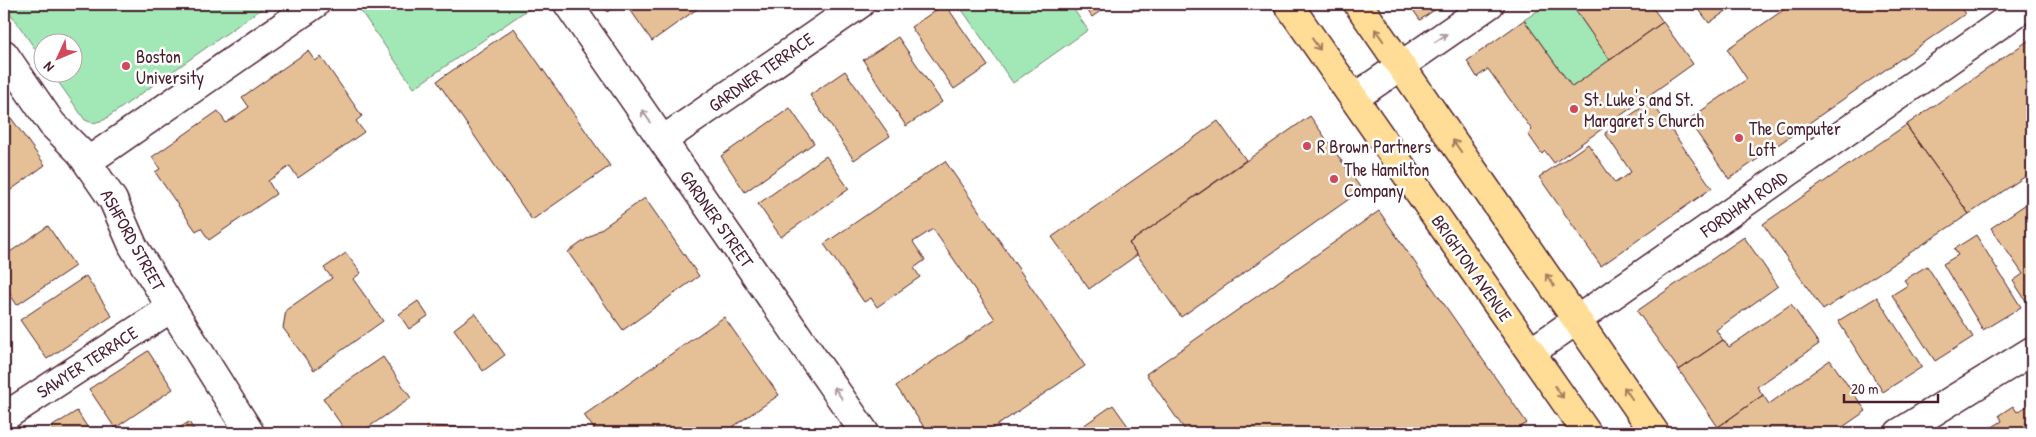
<svg xmlns="http://www.w3.org/2000/svg" width="2036" height="437" font-family="'Patrick Hand',sans-serif">
<style>
.green{fill:#a1e8b6;stroke:#768470}
.building{fill:#e5c096;stroke:#4a1f2b}
.lines{fill:none;stroke-linecap:round;stroke-linejoin:round}
.minor-casing{stroke:#4a1f2b;stroke-width:31}
.primary-casing{stroke:#4a1f2b;stroke-width:31}
.minor{stroke:#fff;stroke-width:28}
.primary{stroke:#ffdd96;stroke-width:28}
.oneway{stroke:#a47e60}
.oneway2{stroke:#ae9aa0}
.poi-dot{fill:#d1495b;stroke:#fff;stroke-width:2}
.labels{text-anchor:middle;dominant-baseline:central;stroke-width:5;stroke-linejoin:round;paint-order:stroke}
.poi-label{font-size:18px;fill:#4a1f2b;stroke:#fff;text-anchor:start}
.street-label{font-size:18px;fill:#4a1f2b;stroke:#fff}
</style>
<rect width="100%" height="100%" fill="#fff"/>
<filter id="ink" filterUnits="userSpaceOnUse"><feTurbulence type="fractalNoise" baseFrequency=".02" numOctaves="2"/><feDisplacementMap in="SourceGraphic" scale="10" xChannelSelector="R" yChannelSelector="G"/><feConvolveMatrix kernelMatrix="1 2 1 2 8 2 1 2 1" color-interpolation-filters="sRGB"/></filter>
<g filter="url(#ink)">
<path class="green" d="M4 4H268L104 120 93 123 85 120 52 73 72 72V42H42V59Z
M368 4H533L534 5 414 88 360 10Z
M958 4H1070L1088 30 1013 83Z
M1548 4H1571L1610 60 1572 87 1524 20Z"/>
<path class="building" d="M602 4H619L607 12Z
M635 4H704L652 41 629 8Z
M945 4 988 66 954 89 911 27Z
M1083 4H1110L1092 17Z
M1409 4H1443L1420 20Z
M1571 4H1650L1663 22 1610 60Z
M1695 4H1730L1732 7 1709 23Z
M1792 4H1958L1965 14 1729 179 1688 120 1747 79 1727 49Z
M1524 20 1572 87 1663 22 1693 64 1554 163 1545 151 1542 154 1528 134 1532 130 1488 69 1477 77 1467 61Z
M514 28 610 166 532 220 437 81Z
M898 37 942 102 906 126 863 60Z
M2032 38V172L1969 214 1906 125Z
M308 51 315 61 321 57 362 116 356 121 364 132 298 178 290 166 268 181 276 194 209 240 201 228 196 231 155 172 160 169 152 157 218 111 226 123 249 107 242 97Z
M845 71 890 136 854 160 810 95Z
M1651 101 1712 188 1601 266 1539 177 1588 144 1615 183 1631 172 1605 133Z
M4 108 45 165 4 195Z
M790 108 814 143 745 192 721 156Z
M1310 116 1362 190 1181 317 1129 243Z
M1218 121 1246 160 1129 243 1137 255 1089 289 1052 237Z
M1906 125 1969 214 1823 310 1763 224Z
M826 156 849 189 781 237 758 204Z
M945 161 1085 366 986 433H928L896 386 995 319 933 229 913 242 925 260 914 268 920 277 877 307 871 298 864 302 824 244Z
M645 198 699 276 623 330 568 252Z
M2032 200V310L2013 281 2023 274 1991 228Z
M1379 211 1527 423 1511 433H1187L1146 374Z
M48 226 75 266 17 305 4 285V256Z
M1976 235 2021 307 1983 330 1943 264 1958 255 1954 249Z
M1744 237 1778 286 1716 330 1723 340 1679 370 1637 311Z
M346 253 361 273 353 279 383 321 314 370 283 328 286 310 332 278 324 268Z
M1927 266 1973 337 1935 361 1892 295 1908 285 1904 280Z
M86 276 112 316 47 359 20 320Z
M1877 297 1922 367 1883 392 1838 321Z
M418 301 428 316 409 329 399 314Z
M1791 304 1819 344 1757 387 1763 395 1718 427 1679 370 1723 340 1729 347Z
M475 313 505 355 483 371 454 329Z
M724 317 779 395 724 433H597L584 415Z
M148 351 173 389 115 428 89 389Z
M383 357 411 398 360 433H347L323 398Z
M1830 360 1866 411 1834 433H1722L1718 427 1763 395 1769 404Z
M2032 403V433H1983L2002 421 1999 415 2013 406 2017 412Z
M1113 405 1133 433H1073Z
M77 411 91 433H54L51 427Z
M189 422 196 433H171Z
M427 426 490 428V433H427Z"/>
<g class="lines">
<defs>
<path id="minor" d="M568 4 865 433
M4 54 52 124 80 152 113 200 133 246 250 433
M1354 98 1490 4
M663 140 860 4
M87 162 315 4
M1531 352 2029 4
M4 417 171 308
M1899 433 2032 351"/>
<path id="primary" d="M1288 4 1587 433
M1358 4 1655 433"/>
</defs>
<use href="#minor" class="minor-casing"/>
<use href="#primary" class="primary-casing"/>
<use href="#minor" class="minor"/>
<use href="#primary" class="primary"/>
</g>
<defs><path id="oneway-shaft" d="M-6 0H5M1.5-3L5.5 0L1.5 3" fill="none" stroke-width="1.6" stroke-linecap="round" stroke-linejoin="round" transform="scale(1.25)"/></defs>
<g class="oneway">
<use href="#oneway-shaft" transform="translate(1379 35) rotate(-125)"/>
<use href="#oneway-shaft" transform="translate(1316 44) rotate(55)"/>
<use href="#oneway-shaft" transform="translate(1457 146) rotate(-125)"/>
<use href="#oneway-shaft" transform="translate(1550 280) rotate(-125)"/>
<use href="#oneway-shaft" transform="translate(1559 392) rotate(55)"/>
<use href="#oneway-shaft" transform="translate(1628 393) rotate(-124)"/>
</g>
<g class="oneway2">
<use href="#oneway-shaft" transform="translate(1441 38) rotate(-35)"/>
<use href="#oneway-shaft" transform="translate(646 116) rotate(-125)"/>
<use href="#oneway-shaft" transform="translate(838 393) rotate(-125)"/>
</g>
</g>
<g class="poi-dot">
<circle cx="126" cy="66" r="5"/>
<circle cx="1574" cy="109" r="5"/>
<circle cx="1739" cy="138" r="5"/>
<circle cx="1307" cy="146" r="5"/>
<circle cx="1334" cy="179" r="5"/>
</g>
<g class="labels">
<g class="poi-label">
<text x="136" y="56">Boston<tspan x="136" dy="21">University</tspan></text>
<text x="1584" y="99">St. Luke's and St.<tspan x="1584" dy="21">Margaret's Church</tspan></text>
<text x="1749" y="128">The Computer<tspan x="1749" dy="21">Loft</tspan></text>
<text x="1317" y="146">R Brown Partners</text>
<text x="1344" y="169">The Hamilton<tspan x="1344" dy="21">Company</tspan></text>
</g>
<g class="street-label">
<text transform="translate(761 72) rotate(-35)">GARDNER TERRACE</text>
<text transform="translate(1744 204) rotate(-35)">FORDHAM ROAD</text>
<text transform="translate(717 219) rotate(55)">GARDNER STREET</text>
<text transform="translate(133 240) rotate(61)">ASHFORD STREET</text>
<text transform="translate(1472 268) rotate(55)">BRIGHTON AVENUE</text>
<text transform="translate(87 362) rotate(-33)">SAWYER TERRACE</text>
</g>
</g>
<rect width="2036" height="437" fill="none" stroke="#fff" stroke-width="20"/>
<rect x="10" y="10" width="2016" height="417" fill="none" stroke="#4a1f2b" stroke-width="2" filter="url(#ink)"/>
<g transform="translate(58 58) rotate(226)"><circle r="24" fill="#ffffff" stroke="#b7a5aa"/>
<path d="M0-4L9 19L0 12L-9 19Z" fill="#d1495b"/>
<text y="-8" font-size="14" font-weight="bold" text-anchor="middle" fill="#4a1f2b">N</text>
</g>
<path d="M1844 394v8h94v-8" fill="none" stroke="#4a1f2b" stroke-width="2.5"/>
<text x="1851" y="394" font-size="15" fill="#4a1f2b" stroke="#ffffff" stroke-width="4" paint-order="stroke">20 m</text>
</svg>
